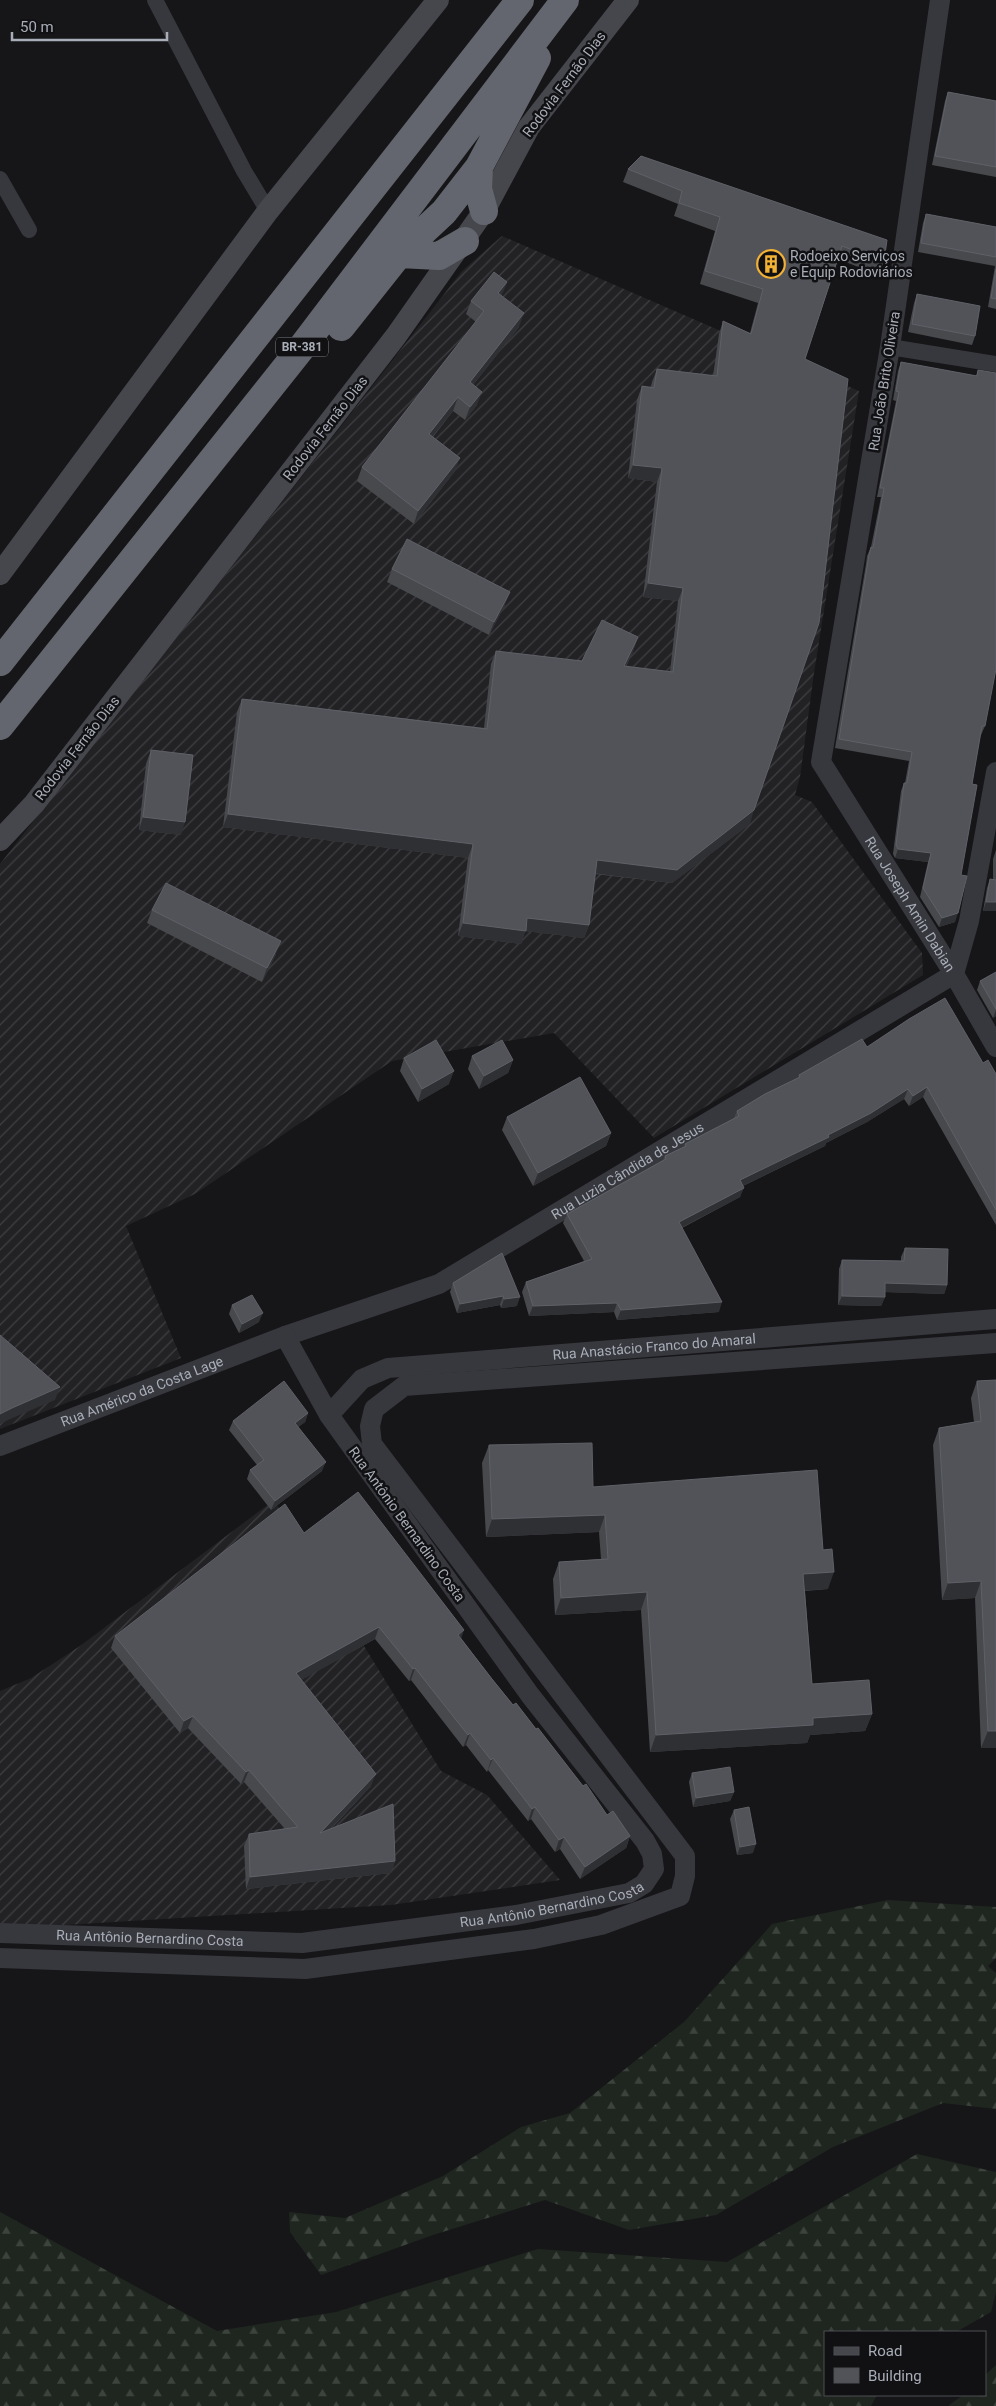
<svg xmlns="http://www.w3.org/2000/svg" width="996" height="2406" font-family="Roboto,sans-serif">
<style>
.industrial{fill:url(#industrial-furrows)}
.forest{fill:url(#forest-firs)}
.lines{fill:none;stroke-linecap:round;stroke-linejoin:round}
.minor{stroke:#37383d;stroke-width:16}
.tertiary{stroke:#37383d;stroke-width:20}
.secondary{stroke:#45474d;stroke-width:22}
.motorway{stroke:#63666e;stroke-width:28}
.wall{fill:#47494d}
.shaded-wall{fill:#2f3033}
.building{fill:#525359;stroke:#5f6168}
.labels{text-anchor:middle;dominant-baseline:central;stroke-width:5;stroke-linejoin:round;paint-order:stroke}
.shield{fill:#111113;stroke:#7b7e86;stroke-width:1}
.shield-label{font-size:12px;font-weight:bold;fill:#a8adb8}
.street-label{font-size:14px;fill:#a8adb8;stroke:#111113}
.poi-label{font-size:14px;fill:#a8adb8;stroke:#111113;text-anchor:start}
</style>
<defs>
<pattern id="industrial-furrows" width="10" height="10" patternUnits="userSpaceOnUse" patternTransform="scale(1.25)"><rect width="10" height="10" fill="#222225"/><path d="M-1 1l2-2M0 10L10 0M9 11l2-2" fill="none" stroke="#3f3f43"/></pattern>
<pattern id="forest-firs" width="22" height="20" patternUnits="userSpaceOnUse" patternTransform="scale(1.25)"><rect width="22" height="20" fill="#1e261f"/><path d="M5 1l3.5 6h-7zM16 11l3.5 6h-7z" fill="#3c433d"/></pattern>
</defs>
<rect width="100%" height="100%" fill="#161618"/>
<path class="industrial" d="M502 236 859 391 814 673 800 777 795 795 812 802 922 953 923 975 654 1138 554 1033 392 1061 195 1194 126 1226 181 1358 0 1429V864L462 271Z
M274 1500 441 1771 487 1795 560 1880 391 1905 0 1929V1691L31 1678 80 1646Z"/>
<path class="forest" d="M888 1900 996 1907V1958L988 1966 996 1973V2109L943 2103 833 2147 716 2215 629 2230 545 2200 433 2235 321 2275 290 2232 289 2212 345 2218 443 2176 521 2127 570 2113 684 2022 772 1924Z
M917 2154 996 2172V2292L991 2312 956 2332H825V2395H877L871 2406H0V2212L217 2331 336 2312 538 2249 727 2262Z
M996 2365V2406H948L963 2395H985V2375Z"/>
<g class="lines">
<path class="minor" d="M155 0 244 171 268 211
M0 179 29 230
M890 347 996 364"/>
<g class="tertiary">
<path id="s1" d="M940 0 890 347 821 762 954 974 996 1047"/>
<path id="s2" d="M329 1415 362 1379 388 1368 996 1319"/>
<path id="s3" d="M0 1446 285 1336 439 1284 954 974 969 921 996 772"/>
<path id="s4" d="M0 1933 302 1943 516 1915 629 1893 644 1884 654 1869 652 1854 645 1841 530 1695 329 1415 285 1336"/>
<path d="M0 1958 305 1969 534 1939 601 1925 680 1896 685 1876V1856L372 1444 370 1426 374 1409 404 1386 996 1343"/>
</g>
<path class="secondary" d="M0 574 268 211 438 0
M0 840 34 804 396 336 484 211 529 127 628 0"/>
<path class="motorway" d="M484 211 478 189 479 167 537 58
M399 254 439 256 465 241
M341 327 399 254 444 212 479 167
M0 662 520 0
M0 726 299 351 565 0"/>
</g>
<path class="wall" d="M948 92 996 101V177L932 165 945 101Z
M641 156 884 262 879 275 838 259 805 359 750 824 672 883 595 874 589 925 584 938 525 931 521 944 458 936 468 858 223 827 237 712 242 699 484 728 491 664 496 651 582 661 638 637 633 651 626 667 670 672 678 601 643 597 657 482 628 478 637 400 642 386 651 387 652 382 657 369 713 376 719 334 723 321 750 333 758 303 700 284 715 231 674 216 678 204 623 182 628 169Z
M926 214 996 227V309L988 307 995 266 918 252 923 223Z
M507 282 501 296 519 327 473 385 477 405 465 420 453 411 433 437 455 471 414 524 357 481 362 467 476 322 466 314 471 301Z
M917 294 975 336 972 345 908 332 914 303Z
M901 362 976 376 978 370 985 726 981 735H980L972 784 955 922 939 927 920 897 928 862 895 858 893 854 901 791 904 783H905L909 761 835 748 866 564 867 556 871 547 881 497H877L896 401 893 400 898 371Z
M392 569 505 605 489 635 387 582Z
M151 750 181 835 139 830 146 764Z
M996 850V911H983L987 888 990 879H993V859Z
M152 910 276 954 262 982 147 923Z
M996 972V1016L993 1018 977 990 980 981Z
M867 1047 983 1063 996 1074V1225L923 1097 909 1106 904 1099 867 1122 826 1143 825 1146 743 1186 740 1197 682 1228 719 1312 617 1320 614 1312 529 1316 522 1292 526 1282 584 1261 563 1223 567 1214 663 1160 665 1156 684 1147 685 1144 734 1118 737 1111 798 1078 799 1075Z
M472 1056 513 1060 508 1073 479 1089 468 1069Z
M404 1058 449 1084 418 1102 400 1071Z
M507 1117 611 1133 606 1146 533 1186 502 1130Z
M905 1248 947 1285 944 1294 885 1292V1297L881 1306 838 1305 839 1269 842 1260 901 1261V1257Z
M502 1253 517 1306 501 1308 500 1305 457 1313 450 1292 453 1283Z
M232 1305 259 1322 239 1333 229 1314Z
M996 1380V1748H981L975 1598 942 1600 933 1445 939 1428 974 1422 971 1398 977 1381Z
M308 1413 305 1422 298 1427 322 1471 271 1510 247 1479 250 1470 257 1465 229 1430 233 1421Z
M489 1445 593 1487 823 1550 828 1589 805 1591 812 1684 872 1714 865 1731 810 1735 807 1743 650 1752 641 1610 555 1615 553 1579 559 1562 601 1559 599 1532 486 1537 482 1463Z
M304 1533 461 1638 492 1679 513 1705 536 1729 607 1815 630 1836 626 1848 580 1879 560 1849 555 1852 531 1819 528 1821 488 1770 487 1772 466 1745 463 1747 411 1680 409 1681 375 1639 301 1680 371 1786 331 1829 395 1861 391 1873 246 1889 244 1846 249 1834 285 1829 244 1782 241 1784 188 1728 180 1733 111 1648 115 1636Z
M692 1773 734 1792 730 1801 693 1807 689 1782Z
M734 1810 753 1853 737 1855 730 1819Z"/>
<path class="shaded-wall" d="M507 282 502 295 493 307 498 293Z
M524 313 519 327 465 395 470 382Z
M482 392 477 405 465 420 470 407Z
M458 397 453 411 424 447 429 434Z
M460 458 455 471 414 524 418 511Z
M633 465 662 468 657 482 628 478Z
M648 583 683 588 678 601 643 597Z
M510 592 505 605 489 635 494 622Z
M638 637 633 651 619 680 624 666Z
M754 810 750 824 672 883 592 873 597 860Z
M228 814 473 844 468 858 223 827Z
M143 817 185 822 181 835 139 830Z
M898 849 931 853 928 862 895 858Z
M986 902H996V911H983Z
M958 913 955 922 939 927 942 918Z
M527 918 589 925 584 938 525 931 521 944 458 936 463 923Z
M281 941 276 954 262 982 267 968Z
M996 1010V1016L993 1018Z
M513 1060 508 1073 479 1089 484 1076Z
M454 1071 449 1084 418 1102 422 1089Z
M927 1087 923 1097 909 1106 913 1096Z
M908 1089 904 1099 867 1122 826 1143 825 1146 736 1189 740 1180 828 1135Z
M611 1133 606 1146 533 1186 538 1173Z
M744 1188 740 1197 675 1231 679 1222Z
M885 1283 947 1285 944 1294 882 1292Z
M503 1296 500 1305 457 1313 460 1304Z
M842 1296 885 1297 881 1306 838 1305Z
M520 1297 517 1306 501 1308 504 1299Z
M722 1302 719 1312 617 1320 621 1310Z
M617 1303 614 1312 529 1316 533 1306Z
M263 1313 259 1322 239 1333 242 1324Z
M60 1387 55 1400 8 1420 0 1424V1414L12 1408Z
M308 1413 305 1422 292 1432 295 1423Z
M326 1462 322 1471 271 1510 275 1501Z
M605 1515 599 1532 486 1537 492 1519Z
M834 1572 828 1589 797 1591 803 1574Z
M981 1581 975 1598 942 1600 948 1583Z
M647 1592 641 1610 555 1615 561 1598Z
M379 1627 375 1639 292 1685 296 1673Z
M464 1630 460 1642 458 1635Z
M415 1668 411 1680 409 1681 413 1669Z
M872 1714 865 1731 810 1735 807 1743 650 1752 656 1735 813 1718Z
M193 1716 188 1728 180 1733 184 1721Z
M988 1731H996V1748H981Z
M470 1733 466 1745 463 1747 468 1735Z
M493 1758 488 1770 487 1772 491 1760Z
M249 1770 244 1782 241 1784 246 1772Z
M376 1774 371 1786 315 1845 320 1833Z
M734 1792 730 1801 693 1807 696 1798Z
M535 1807 531 1819 528 1821 532 1809Z
M630 1836 626 1848 580 1879 585 1867Z
M564 1837 560 1849 555 1852 559 1840Z
M756 1844 753 1853 737 1855 740 1847Z
M395 1861 391 1873 246 1889 250 1877Z"/>
<path class="building" d="M948 92 996 101V167L935 156Z
M641 156 887 240 884 262 842 246 805 359 848 379 819 623 754 810 677 870 597 860 589 925 527 918 526 931 463 923 473 844 228 814 242 699 487 729 496 651 582 661 602 620 638 637 624 666 673 672 683 588 648 583 662 468 633 465 642 386 654 388 657 369 717 376 723 321 751 334 763 289 705 271 720 217 679 203 682 191 628 169Z
M926 214 996 227V257L921 243Z
M996 269V299L991 298Z
M494 272 507 282 498 293 524 313 470 382 482 392 470 407 458 397 429 434 460 458 418 511 362 467 484 311 471 301Z
M917 294 980 306 975 336 912 324Z
M901 362 977 376 978 370 996 373V669L985 726H982L972 784 977 785 961 875 967 876 958 913 942 918 923 888 931 853 898 849 896 845 904 783H907L912 752 839 739 869 555 871 547 873 548 884 488H880L899 392 896 391Z
M407 539 510 592 494 622 392 569Z
M151 750 193 755 185 822 143 817Z
M990 879 996 880V902H986Z
M166 883 281 941 267 968 152 910Z
M996 972V1009L980 981Z
M945 998 983 1063 988 1060 996 1074V1210L927 1087 913 1096 908 1089 871 1113 828 1135 829 1137 740 1180 744 1188 679 1222 722 1302 621 1310 617 1303 533 1306 526 1282 592 1259 567 1214 666 1159 665 1156 686 1146 685 1144 739 1116 737 1111 765 1094 800 1077 799 1075 862 1039 867 1047 909 1019Z
M436 1040 454 1071 422 1089 404 1058Z
M502 1040 513 1060 484 1076 472 1056Z
M580 1077 611 1133 538 1173 507 1117Z
M905 1248 948 1249 947 1285 885 1283V1297L842 1296V1260L904 1261Z
M502 1253 520 1297 504 1299 503 1296 460 1304 453 1283Z
M252 1295 263 1313 242 1324 232 1305Z
M0 1335 60 1387 12 1408 0 1414Z
M996 1380V1731H988L981 1581 948 1583 939 1428 981 1421 977 1381Z
M284 1381 308 1413 295 1423 326 1462 275 1501 250 1470 264 1460 233 1421Z
M592 1443 593 1487 817 1470 823 1550 832 1549 834 1572 803 1574 812 1684 869 1680 872 1714 813 1718V1725L656 1735 647 1592 561 1598 559 1562 608 1559 605 1515 492 1519 489 1445Z
M358 1492 464 1630 458 1635 492 1679 513 1705 516 1703 536 1729 538 1728 583 1786 586 1784 607 1815 613 1811 630 1836 585 1867 564 1837 559 1840 535 1807 532 1809 493 1758 491 1760 470 1733 468 1735 415 1668 413 1669 379 1627 296 1673 376 1774 320 1833 393 1804 395 1861 250 1877 249 1834 298 1827 249 1770 246 1772 193 1716 184 1721 115 1636 285 1504 304 1533Z
M730 1767 734 1792 696 1798 692 1773Z
M749 1807 756 1844 740 1847 734 1810Z"/>
<defs>
<symbol id="building-ring" viewBox="-11 -11 22 22"><circle r="9.5" fill="#111113" stroke="#f2b134" stroke-width="1.5"/><path d="M-4-6H4V6H1V3H-1V6H-4ZM-2.5-4.3h1.7v1.8h-1.7ZM.8-4.3h1.7v1.8H.8ZM-2.5-1h1.7V.8h-1.7ZM.8-1h1.7V.8H.8Z" fill="#f2b134"/></symbol>
</defs>
<g fill-rule="evenodd">
<use href="#building-ring" x="755" y="248" width="32" height="32"/>
</g>
<g class="labels">
<rect class="shield" x="276" y="337.5" width="52" height="19" rx="4"/>
<g class="shield-label">
<text x="302" y="347">BR-381</text>
</g>
<g class="street-label">
<text transform="translate(564 84) rotate(-53)">Rodovia Fernão Dias</text>
<text transform="translate(884 381) rotate(-81)">Rua João Brito Oliveira</text>
<text transform="translate(325 428) rotate(-52)">Rodovia Fernão Dias</text>
<text transform="translate(77 748) rotate(-52)">Rodovia Fernão Dias</text>
<text stroke="none"><textPath href="#s1" startOffset="939">Rua Joseph Amin Dabian</textPath></text>
<text stroke="none"><textPath href="#s3" startOffset="688">Rua Luzia Cândida de Jesus</textPath></text>
<text stroke="none"><textPath href="#s2" startOffset="344">Rua Anastácio Franco do Amaral</textPath></text>
<text stroke="none"><textPath href="#s3" startOffset="152">Rua Américo da Costa Lage</textPath></text>
<text transform="translate(407 1524) rotate(54)">Rua Antônio Bernardino Costa</text>
<text stroke="none"><textPath href="#s4" startOffset="555">Rua Antônio Bernardino Costa</textPath></text>
<text stroke="none"><textPath href="#s4" startOffset="150">Rua Antônio Bernardino Costa</textPath></text>
</g>
<g class="poi-label">
<text x="790" y="256">Rodoeixo Serviços<tspan x="790" dy="16">e Equip Rodoviários</tspan></text>
</g>
</g>
<rect x="824" y="2331" width="162" height="65" fill="#111113" stroke="#4d4f55"/>
<rect x="834" y="2347" width="25" height="8" fill="#45474d" stroke="#4d4f55"/>
<text x="868" y="2356" font-size="15" fill="#a8adb8">Road</text>
<rect x="834" y="2368" width="25" height="15" fill="#525359" stroke="#4d4f55"/>
<text x="868" y="2381" font-size="15" fill="#a8adb8">Building</text>
<path d="M12 32v8h155v-8" fill="none" stroke="#a8adb8" stroke-width="2.5"/>
<text x="20" y="32" font-size="15" fill="#a8adb8" stroke="#111113" stroke-width="4" paint-order="stroke">50 m</text>
</svg>
